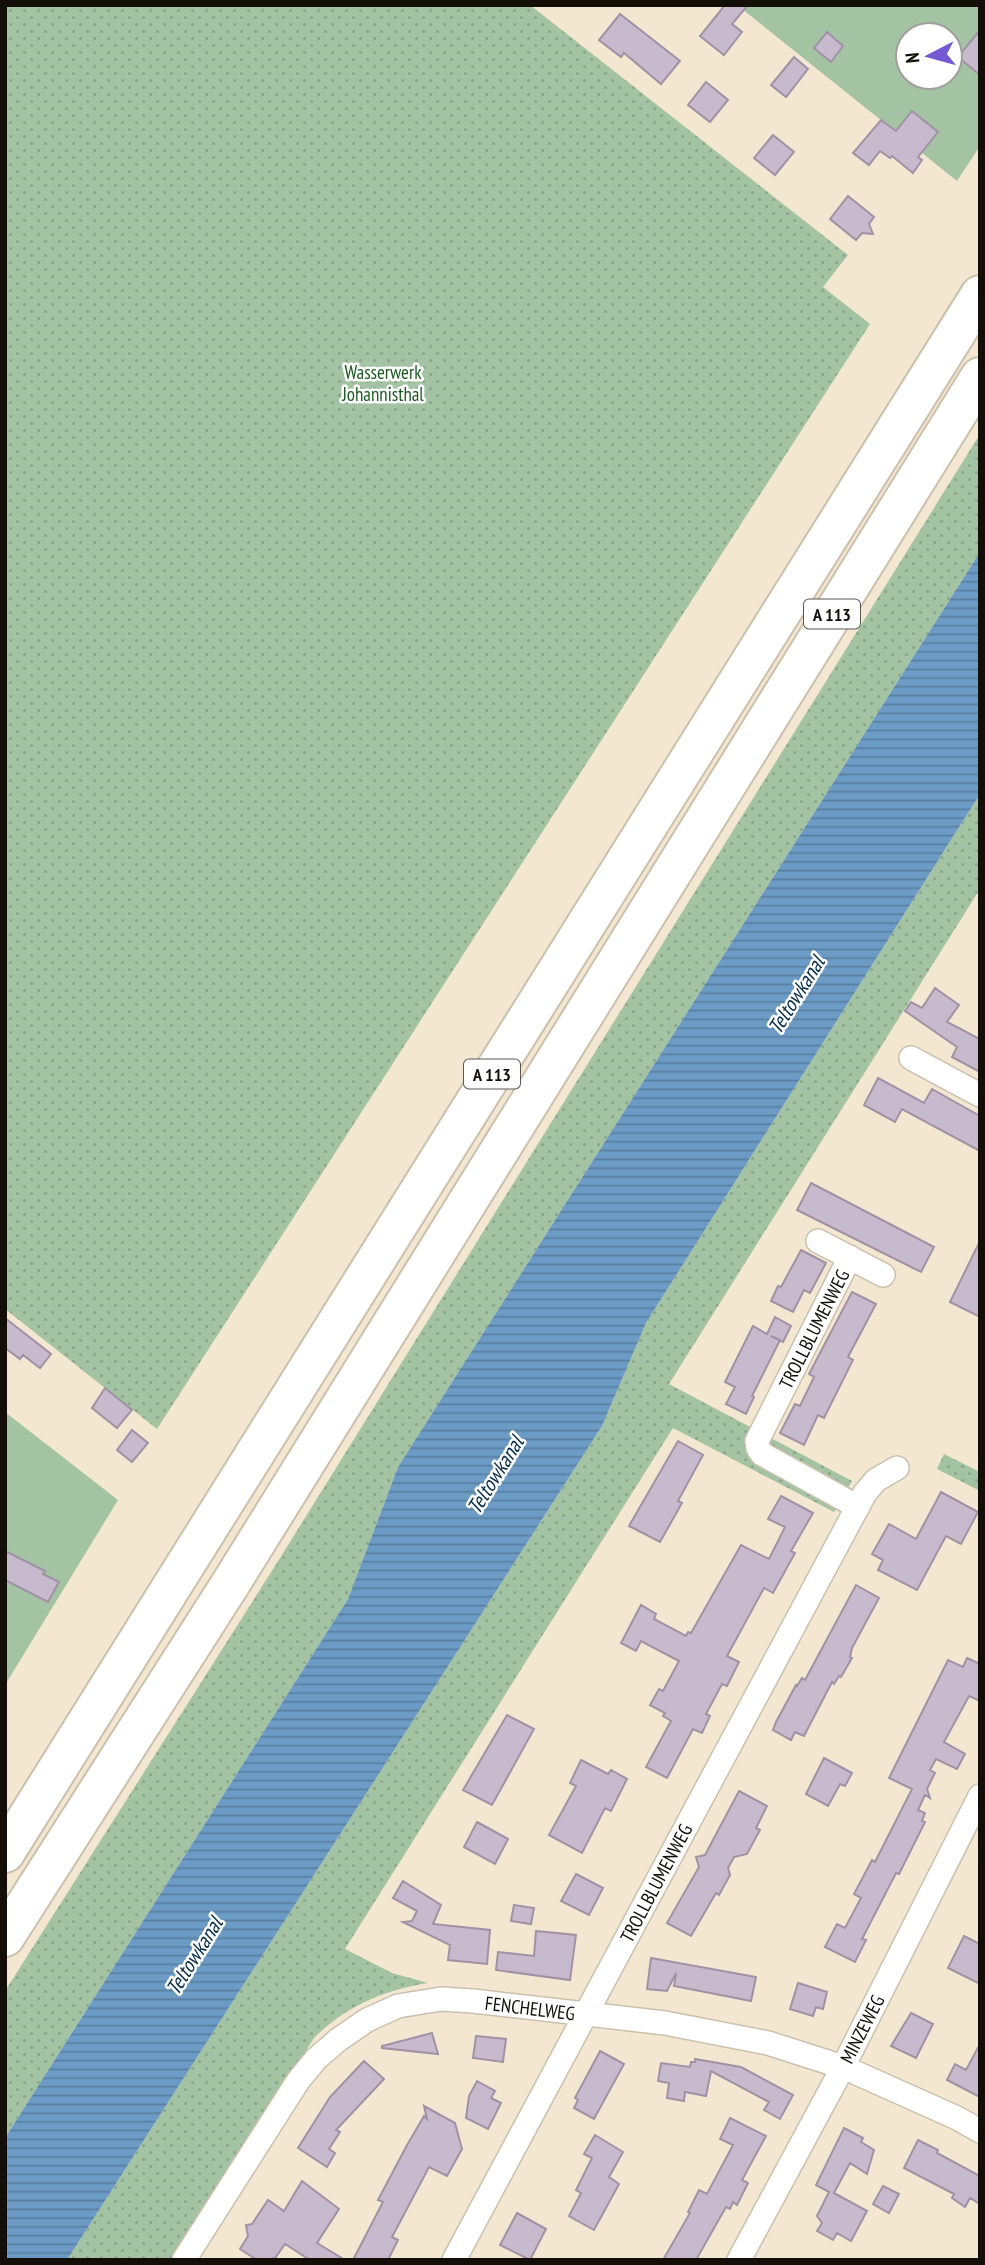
<svg xmlns="http://www.w3.org/2000/svg" width="985" height="2265" font-family="'PT Sans Narrow',sans-serif">
<style>
.grass{fill:url(#grass-dots)}
.garden{fill:#a3c3a3;fill-rule:evenodd}
.water{fill:url(#water-rules)}
.building{fill:#c8bacd;stroke:#a092a4;stroke-width:2}
.lines{fill:none;stroke-linecap:round;stroke-linejoin:round}
.minor-casing{stroke:#cbc0ac;stroke-width:26}
.motorway-casing{stroke:#cbc0ac;stroke-width:42}
.minor{stroke:#fff;stroke-width:23}
.motorway{stroke:#fff;stroke-width:38}
.labels{text-anchor:middle;dominant-baseline:central;stroke-width:5;stroke-linejoin:round;paint-order:stroke}
.shield{fill:#fff;stroke:#5a5752;stroke-width:2}
.shield-label{font-size:18px;font-weight:bold;fill:#130f08}
.park-label{font-size:19px;fill:#1a5a20;stroke:#fff}
.street-label{font-size:19px;fill:#130f08;stroke:#fff}
.water-label{font-size:21px;font-style:italic;fill:#062c48;stroke:#fff}
</style>
<defs>
<pattern id="grass-dots" width="8" height="8" patternUnits="userSpaceOnUse" patternTransform="scale(1.75)"><rect width="8" height="8" fill="#a3c3a3"/><path d="M2 2h.1M6 6h.1" fill="none" stroke="#8ba68b" stroke-width="1.8" stroke-linecap="round"/></pattern>
<pattern id="water-rules" width="6" height="5" patternUnits="userSpaceOnUse" patternTransform="scale(1.75)"><rect width="6" height="5" fill="#6c9cc6"/><path d="M0 2.5h6" fill="none" stroke="#587e9f"/></pattern>
</defs>
<rect width="100%" height="100%" fill="#f3e7d2"/>
<path class="grass" d="M5 5H530L848 255 823 287 870 324 157 1429 5 1309Z
M980 434V552L398 1467 348 1599 5 2138V1991L275 1566Z
M980 794V889L669 1384 852 1481 834 1512 673 1428 345 1949 392 1973 428 1983C384 1990 346 2006 314 2038L174 2260H67L602 1426 646 1323Z
M944 1454 980 1472V1491L937 1469Z"/>
<path class="garden" d="M737 5H980V146L957 181ZM908 35H950V77H908Z
M5 1412 118 1500 5 1685Z"/>
<path class="water" d="M980 552V794L646 1323 602 1426 67 2260H5V2138L348 1599 398 1467Z"/>
<path class="building" d="M725 5H748L732 24 742 32 724 55 700 36Z
M620 14 680 61 661 84 624 53 621 57 599 40Z
M980 30V75L958 57Z
M827 32 843 46 831 62 814 48Z
M794 57 808 69 786 97 771 85Z
M706 82 728 100 710 122 688 105Z
M912 111 938 132 918 157 922 160 913 173 892 156 890 158 880 151 869 165 853 153 881 120 896 131Z
M773 135 794 152 775 175 754 158Z
M848 196 874 217 869 224 873 234 862 233 856 240 830 219Z
M935 988 959 1005 947 1022 980 1039V1072L952 1057 957 1047 905 1011 911 1002 922 1008Z
M878 1078 924 1103 932 1089 980 1116V1151L902 1109 895 1122 864 1105Z
M811 1183 934 1247 921 1272 797 1210Z
M980 1241V1317L950 1302Z
M801 1250 826 1263 810 1293 804 1290 793 1312 771 1301 778 1286 781 1287Z
M852 1292 876 1304 848 1357 853 1360 824 1418 818 1415 804 1445 780 1433 795 1404 800 1406 814 1377 809 1374Z
M775 1317 791 1326 783 1342 771 1336 780 1340 752 1396 754 1397 746 1414 726 1404 735 1387 725 1382 753 1326 767 1334Z
M5 1318 51 1354 40 1368 23 1355 20 1359 5 1348Z
M105 1388 132 1410 117 1428 92 1408Z
M132 1430 148 1443 132 1462 117 1450Z
M678 1441 703 1455 678 1501 682 1503 660 1542 629 1526Z
M941 1492 978 1512 961 1544 946 1536 917 1590 878 1570 883 1560 872 1554 889 1524 916 1539Z
M781 1496 813 1513 791 1551 795 1553 773 1593 764 1588 727 1656 739 1662 727 1686 722 1684 706 1714 710 1716 702 1733 693 1729 667 1778 646 1767 671 1721 663 1716 665 1713 650 1705 659 1689 663 1691 679 1661 641 1641 636 1651 621 1643 641 1605 656 1614 654 1619 686 1636 688 1632 691 1633 741 1545 769 1559 785 1527 768 1519Z
M5 1551 45 1571 43 1574 59 1582 48 1602 5 1580Z
M856 1585 879 1598 852 1648 850 1657 852 1658 841 1677 839 1676 834 1684 832 1682 804 1736 795 1732 791 1740 773 1730 776 1722 796 1685 797 1686 802 1678 805 1680Z
M967 1658 980 1664V1701L969 1696 944 1742 965 1754 957 1769 936 1759 930 1770 935 1773 927 1789 930 1798 925 1795 918 1810 925 1813 922 1821 925 1822 899 1874 896 1873 862 1939 866 1940 855 1962 825 1947 837 1924 845 1928 861 1898 854 1894 872 1860 875 1862 912 1789 889 1778 948 1660 963 1667Z
M507 1715 534 1729 492 1805 463 1790Z
M824 1758 852 1773 845 1786 840 1784 828 1806 806 1794Z
M581 1760 608 1774 611 1770 627 1779 611 1811 605 1808 582 1853 549 1835 576 1786 570 1783Z
M739 1791 767 1806 756 1828 760 1830 747 1854 734 1857 728 1868 730 1875 719 1895 716 1893 691 1936 667 1923 699 1867 696 1857 705 1855Z
M477 1822 508 1839 495 1864 464 1847Z
M576 1874 603 1888 589 1915 561 1901Z
M403 1881 441 1905 433 1924 490 1930 487 1964 448 1960 450 1945 403 1922 412 1921 417 1911 393 1898Z
M514 1905 534 1908 531 1924 511 1921Z
M536 1931 576 1935 570 1980 496 1970 498 1952 534 1956Z
M964 1936 980 1944V1984L948 1968Z
M651 1958 756 1977 751 2001 674 1986 676 1973 667 1991 647 1989Z
M798 1983 827 1992 823 2009 816 2007 813 2016 790 2009Z
M911 2013 933 2024 916 2058 891 2046Z
M432 2033 438 2054 382 2048V2046Z
M476 2036 506 2039 503 2062 473 2058Z
M980 2044V2097L947 2080 955 2064 966 2070Z
M600 2051 624 2064 594 2119 574 2108 578 2100 575 2098Z
M695 2059 741 2067 793 2095 780 2119 764 2110 769 2102 711 2071 706 2096 685 2092 684 2101 667 2098 669 2083 658 2081 661 2063 690 2067 691 2062H695Z
M364 2061 384 2079 336 2130 340 2132 329 2149 335 2153 327 2167 298 2148 330 2097Z
M477 2081 495 2091 491 2098 501 2103 488 2129 466 2118 469 2096Z
M424 2106 455 2123 462 2149 447 2176 429 2167 392 2237 398 2240 388 2260H353L383 2202 378 2200 406 2147 424 2116 427 2119Z
M730 2118 766 2136 742 2180 748 2183 737 2205 733 2202 730 2209 726 2207 696 2260H663L690 2213 688 2212 699 2190 707 2194 733 2145 720 2139Z
M844 2128 863 2138 861 2142 874 2150 867 2174 850 2163 834 2193 867 2211 851 2241 837 2233 833 2240 817 2231 822 2223 817 2216 829 2192 816 2185Z
M595 2135 623 2152 609 2177 619 2184 594 2230 569 2216 581 2193 576 2190 592 2158 584 2154Z
M918 2140 938 2150 937 2153 980 2176V2204L970 2198 965 2207 952 2198 954 2194 904 2168Z
M302 2181 339 2209 317 2243 345 2260H310L285 2244 275 2258 266 2260H257L240 2249 248 2236 246 2225 252 2224 268 2200 284 2211Z
M883 2186 899 2194 889 2213 873 2204Z
M517 2213 546 2229 530 2260 500 2245Z"/>
<g class="lines">
<defs>
<path id="minor" d="M911 1058 980 1095
M818 1241 883 1275
M850 1257 757 1441 758 1448 762 1454 858 1507
M184 2260 298 2081 316 2059 338 2040 367 2020 398 2006 441 1999 473 2001 665 2023 768 2043 843 2067 957 2118 980 2131
M454 2260 865 1493 876 1480 897 1468
M739 2260 843 2067 980 1796"/>
<path id="motorway" d="M5 1853 980 295
M5 1937 231 1583 980 377"/>
</defs>
<use href="#minor" class="minor-casing"/>
<use href="#motorway" class="motorway-casing"/>
<use href="#minor" class="minor"/>
<use href="#motorway" class="motorway"/>
</g>
<g class="labels">
<g class="shield">
<rect x="804" y="599.5" width="56" height="29" rx="5"/>
<rect x="464" y="1059.5" width="56" height="29" rx="5"/>
</g>
<g class="shield-label">
<text x="832" y="614">A 113</text>
<text x="492" y="1074">A 113</text>
</g>
<g class="park-label">
<text x="383" y="372">Wasserwerk<tspan x="383" dy="22">Johannisthal</tspan></text>
</g>
<g class="street-label">
<text transform="translate(814 1329) rotate(-63)">TROLLBLUMENWEG</text>
<text transform="translate(656 1883) rotate(-62)">TROLLBLUMENWEG</text>
<text transform="translate(530 2008) rotate(7)">FENCHELWEG</text>
<text transform="translate(862 2029) rotate(-63)">MINZEWEG</text>
</g>
<g class="water-label">
<text transform="translate(796 995) rotate(-58)">Teltowkanal</text>
<text transform="translate(495 1475) rotate(-58)">Teltowkanal</text>
<text transform="translate(194 1956) rotate(-58)">Teltowkanal</text>
</g>
</g>
<rect width="985" height="2265" fill="none" stroke="#130f08" stroke-width="14"/>
<g transform="translate(929 56) rotate(264)"><circle r="33" fill="#ffffff" stroke="#a19f9c" stroke-width="2"/>
<path d="M0-5L12 26L0 18L-12 26Z" fill="#7359d3"/>
<text y="-10" font-size="19" font-weight="bold" text-anchor="middle" fill="#130f08">N</text>
</g>
</svg>
